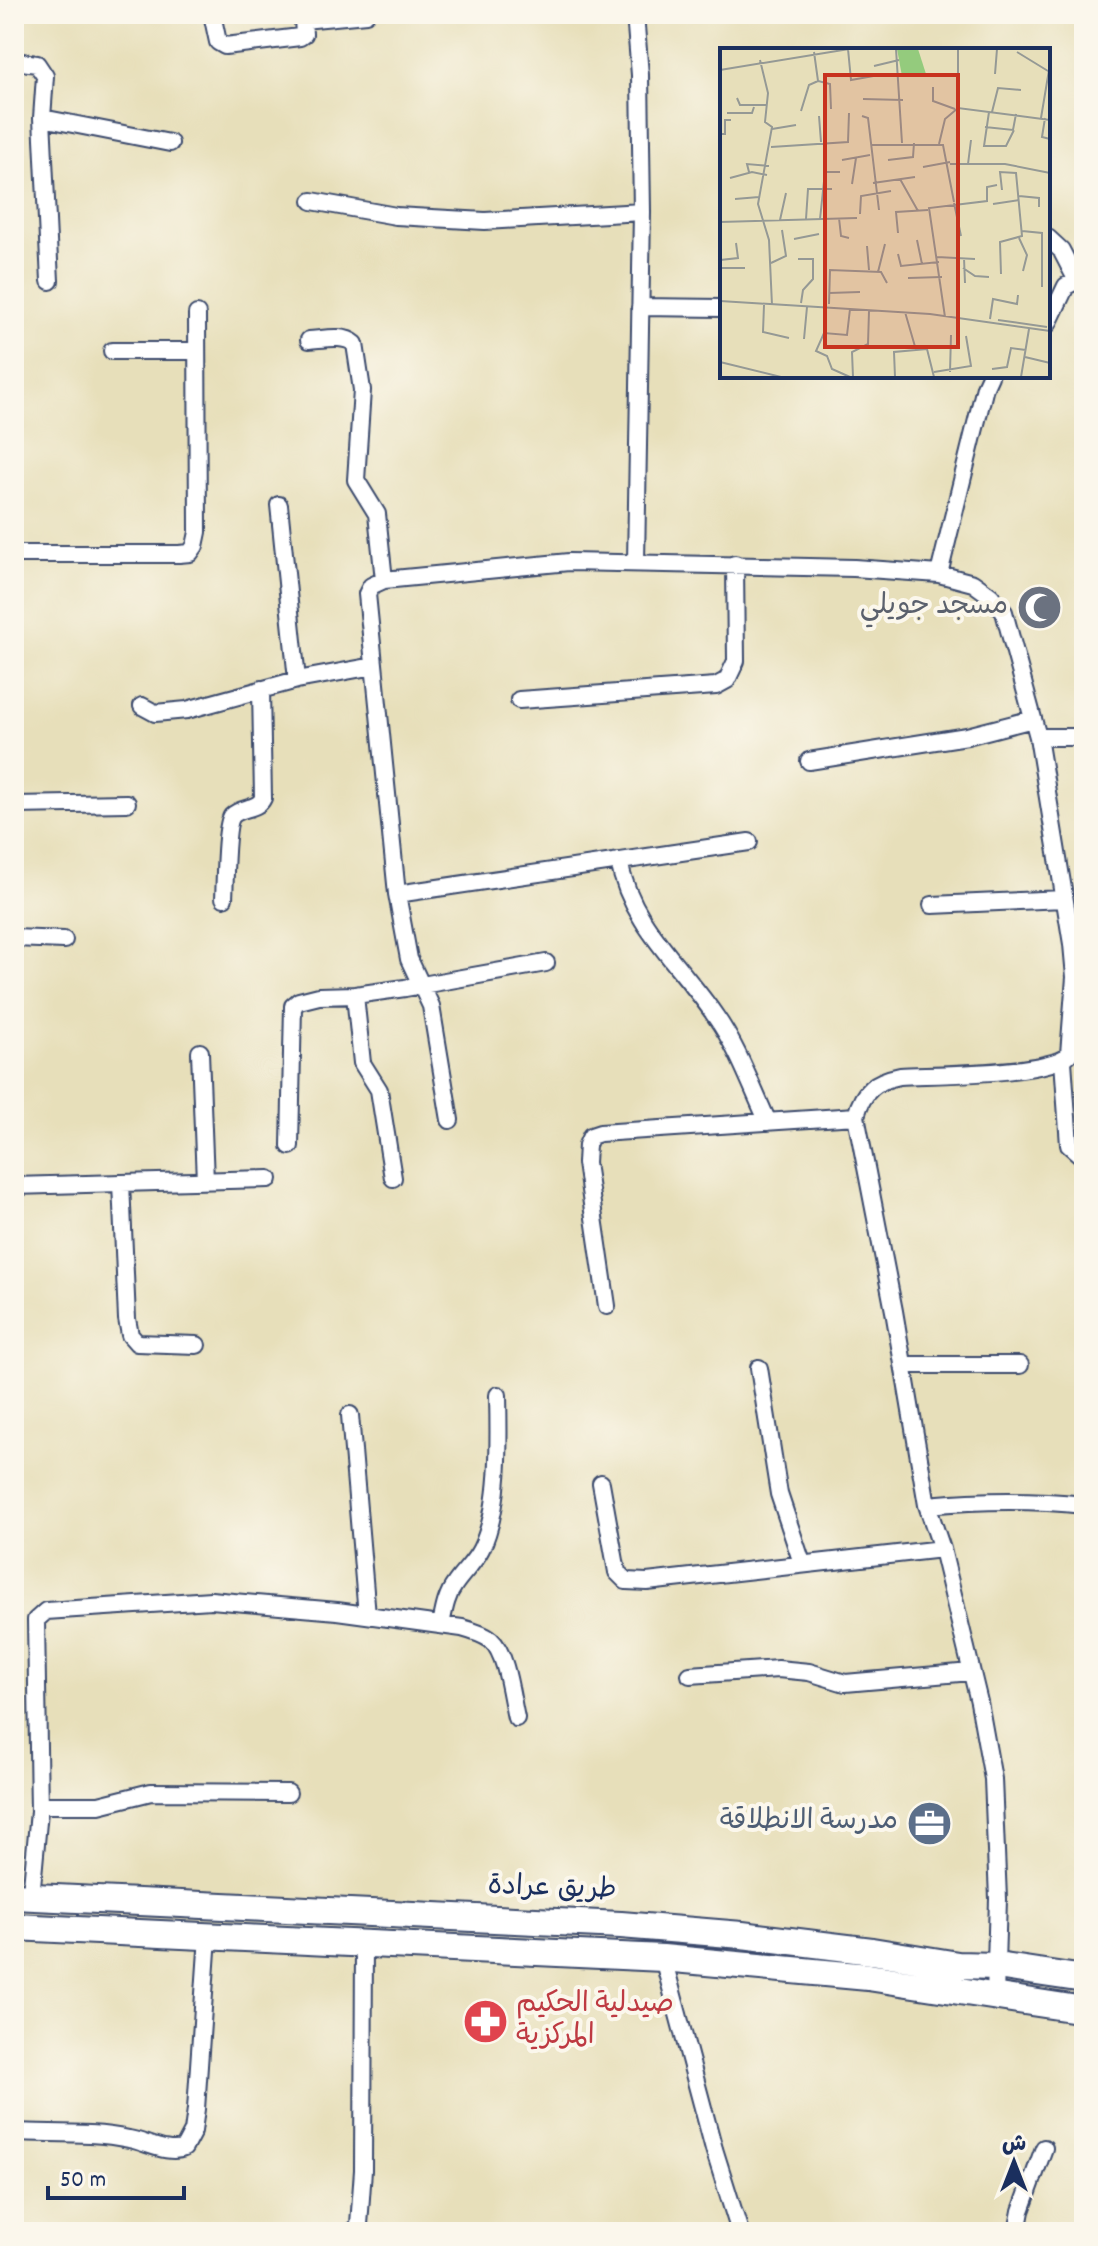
<svg xmlns="http://www.w3.org/2000/svg" width="1098" height="2246" font-family="Dekko,'Playpen Sans Arabic',sans-serif">
<style>
.lines{fill:none;stroke-linecap:round;stroke-linejoin:round}
.minor-casing{stroke:#3a496c;stroke-width:20}
.primary-casing{stroke:#3a496c;stroke-width:30}
.minor{stroke:#fff;stroke-width:16}
.primary{stroke:#fff;stroke-width:26}
.labels{text-anchor:middle;dominant-baseline:central;stroke-width:8;stroke-linejoin:round;paint-order:stroke}
.worship-label{font-size:28px;fill:#5b616d;stroke:#fbf7ec;text-anchor:end}
.service-label{font-size:28px;fill:#4e5e75;stroke:#fbf7ec;text-anchor:end}
.street-label{font-size:28px;fill:#1b2f5e;stroke:#fbf7ec}
.health-label{font-size:28px;fill:#be3a42;stroke:#fbf7ec;text-anchor:start}
.inset-road{fill:none;stroke:#959995;stroke-width:2}
.view{fill:#c8321e;fill-opacity:0.15;stroke:#c8321e;stroke-width:4}
.inset-edge{fill:none;stroke:#1b2f5e;stroke-width:4}
</style>
<rect width="100%" height="100%" fill="#fbf7ec"/>
<filter id="ink" filterUnits="userSpaceOnUse"><feTurbulence type="fractalNoise" baseFrequency=".0125" numOctaves="2"/><feDisplacementMap in="SourceGraphic" scale="16" xChannelSelector="R" yChannelSelector="G"/><feConvolveMatrix kernelMatrix="1 2 1 2 8 2 1 2 1" color-interpolation-filters="sRGB"/></filter>
<filter id="wash" filterUnits="userSpaceOnUse"><feTurbulence type="fractalNoise" baseFrequency=".006" numOctaves="4" result="noise"/><feDisplacementMap in="SourceGraphic" scale="32" xChannelSelector="R" yChannelSelector="G"/><feGaussianBlur stdDeviation="1.8" result="paint"/><feColorMatrix in="noise" values="0 0 0 0 0 0 0 0 0 0 0 0 0 0 0 0 0 1.4 0 .05"/><feComposite in="paint" operator="in"/></filter>
<g filter="url(#wash)">
<rect width="100%" height="100%" fill="#e7dfba"/>
</g>
<g filter="url(#ink)">
<g class="lines">
<defs>
<path id="minor" d="M212 14 218 42 225 46 300 37 304 34 303 20 366 14
M635 14 640 75 642 212 636 562
M14 61 37 64 45 76 42 118 50 281
M42 118 170 143
M312 201 396 216 485 221 642 212
M1048 238 1061 250 1076 279
M640 307 722 308
M1048 324 1066 286 1084 277
M309 340C324 339 344 334 355 344L362 390 356 480 377 514 384 580
M112 351H197
M279 505 297 680
M14 554H179L190 553 195 546 198 532 197 314
M939 574 985 387 990 376
M519 700 716 686 727 680 736 661 735 564
M142 706 155 713 187 710 297 680 374 666
M1038 737H1084
M809 761 967 736 1033 719
M14 805 127 803
M619 861C630 924 683 967 716 1017 738 1048 752 1088 768 1122
M397 894 749 842
M224 898C225 884 225 825 232 816 241 806 257 811 263 798L261 689
M932 905 1064 899
M14 938 64 940
M355 995 362 1063 379 1090 393 1178
M200 1052 205 1181
M1063 1061 1069 1145 1084 1158
M450 1120 431 1006 409 959 397 894 367 594 371 586 384 580 569 562 854 568 939 574 973 583 991 596 1004 612 1038 737 1072 944 1075 977 1069 1054C1051 1075 932 1074 900 1076 875 1081 863 1090 856 1116L894 1311 927 1505 942 1549 979 1702 993 1779 998 1899 995 1996
M290 1146 293 1006 299 1001 319 996 355 995 405 988 546 963
M121 1183 127 1319 130 1335 137 1343 197 1345
M14 1186 269 1179
M607 1306 586 1163 587 1145 591 1136 600 1133 856 1116
M903 1365H1020
M759 1368 779 1494 802 1563
M350 1415 367 1615
M601 1483 617 1572 626 1581 647 1582 942 1549
M927 1505C980 1500 1031 1499 1084 1505
M441 1625C444 1610 446 1596 455 1584 463 1572 474 1563 481 1549 501 1509 499 1439 498 1395
M690 1675 778 1669 809 1672 845 1683 971 1672
M39 1805H99L151 1792 288 1793
M31 1897 39 1811 36 1620 46 1611 211 1600 337 1611 462 1628C473 1631 483 1634 491 1640 507 1654 511 1697 516 1718
M663 1958 714 2149 740 2232
M14 2132C52 2134 92 2131 129 2139 146 2142 169 2155 184 2148L193 2131 196 2109 208 1936
M353 2232 359 2225 363 2170 364 1942
M1017 2232 1021 2211 1044 2148"/>
<path id="primary" d="M14 1896 621 1925 742 1935 872 1951 958 1965 997 1966 1084 1979
M14 1927 663 1958 868 1977 1084 2010"/>
</defs>
<use href="#minor" class="minor-casing"/>
<use href="#primary" class="primary-casing"/>
<use href="#minor" class="minor"/>
<use href="#primary" class="primary"/>
</g>
</g>
<defs>
<symbol id="mosque-disc" viewBox="-11 -11 22 22"><circle r="9.5" fill="#6b7280" stroke="#fbf7ec"/><path d="M3.5-4.9A6 6 0 1 0 3.5 4.9A5 5 0 1 1 3.5-4.9Z" fill="#fff"/></symbol>
<symbol id="office-disc" viewBox="-11 -11 22 22"><circle r="9.5" fill="#5c6f8a" stroke="#fbf7ec"/><path d="M-6-3h4V-5.5h4V-3h4V5H-6ZM-1-4.5V-3h2v-1.5ZM-6 0V1H6V0Z" fill="#fff"/></symbol>
<symbol id="pharmacy-disc" viewBox="-11 -11 22 22"><circle r="9.5" fill="#e0444e" stroke="#fbf7ec"/><path d="M-2-6h4v4h4v4h-4v4h-4v-4h-4v-4h4Z" fill="#fff"/></symbol>
</defs>
<g fill-rule="evenodd">
<use href="#mosque-disc" x="1014" y="582" width="51" height="51"/>
<use href="#office-disc" x="904" y="1798" width="51" height="51"/>
<use href="#pharmacy-disc" x="460" y="1996" width="51" height="51"/>
</g>
<g class="labels">
<g class="worship-label">
<text x="1008" y="608">مسجد جويلي</text>
</g>
<g class="service-label">
<text x="898" y="1823">مدرسة الانطلاقة</text>
</g>
<g class="street-label">
<text transform="translate(552 1890) rotate(2)">طريق عرادة</text>
</g>
<g class="health-label">
<text x="516" y="2006">صيدلية الحكيم<tspan x="516" dy="32">المركزية</tspan></text>
</g>
</g>
<g transform="translate(720 48)">
<rect width="330" height="330" fill="#e7dfba"/>
<path d="M177 1H198L206 26 182 28Z" fill="#94cb7d"/>
<path class="inset-road" d="M128 1 131 32 159 27M176 1 182 95M94 4 98 33 110 36 111 61M297 4 328 23M40 12 48 45 45 74 52 79 38 156 49 192 52 257M154 18 179 12M0 22 129 1M275 26 277 1M238 34V1M213 39V53L235 61M17 50 20 57H47M143 51 183 52M81 63 89 37 98 33M269 64 264 98H286L294 82M272 64 278 40 301 42M7 65H32L34 59M99 68 101 94M142 68 148 70 159 162M321 70 330 16M325 70 322 89 330 91M265 79 293 82 296 66M52 81 76 77M0 86H5V72H11M105 94V124H120M219 96 225 71 238 60 330 72M151 97H223L234 154M51 99 128 94 129 65M122 112 150 107M168 112 193 109 194 95M230 116H285L330 125M248 116 251 92M203 119 230 114M29 124 27 116 49 118M10 130 32 124 47 127M180 131 198 163M153 135 195 129M132 136 136 110M299 148 319 150V159M15 151 39 149M234 155 241 188M273 156 299 152M140 166 141 148 171 143M119 170 121 188 129 190M86 171 88 141H112M100 171 105 124M60 172 66 145M0 174 137 170M302 183 322 185V239M178 185 176 164 208 162M299 190 307 207 303 223M74 191 99 186M197 192 202 216M147 198 149 222M178 206 181 218 219 214M217 209 255 211M244 210 245 235M78 211H93V231L83 242 81 255M0 212 18 210 16 195M51 215 66 208 62 182M0 220H25M243 220 255 228 269 229M158 224 165 196M281 226 280 194 302 188 296 125 280 124 282 142M188 230 222 229M109 245 140 244M0 253 210 266 330 283M109 256 110 222 161 224 167 235M44 257 43 284 69 290M130 261 127 287 104 285 96 303 107 308 112 321 130 329M185 264 196 302M225 269 209 160 267 153V139L277 137M270 271 273 251 297 256 298 247M278 272 327 279M84 291 87 259M305 309 330 315M0 314 61 329M272 321 287 319 291 300 306 302M214 324 251 318 246 288M230 324 231 287M133 329 132 304 148 296 149 263M175 329 174 304 207 301 214 329M301 329 309 281"/>
<path class="view" d="M105 27H238V299H105Z"/>
<rect width="330" height="330" class="inset-edge"/>
</g>
<rect width="1098" height="2246" fill="none" stroke="#fbf7ec" stroke-width="48"/>
<g transform="translate(1014 2162)" stroke="#fbf7ec" stroke-width="6" paint-order="stroke">
<path d="M0-6L14 30L0 20L-14 30Z" fill="#1b2f5e"/>
<text y="-12" font-size="22" font-weight="bold" text-anchor="middle" fill="#1b2f5e">ش</text>
</g>
<path d="M48 2186v12h136v-12" fill="none" stroke="#1b2f5e" stroke-width="4"/>
<text x="60" y="2186" font-size="24" fill="#1b2f5e" stroke="#fbf7ec" stroke-width="6" paint-order="stroke">50 m</text>
</svg>
